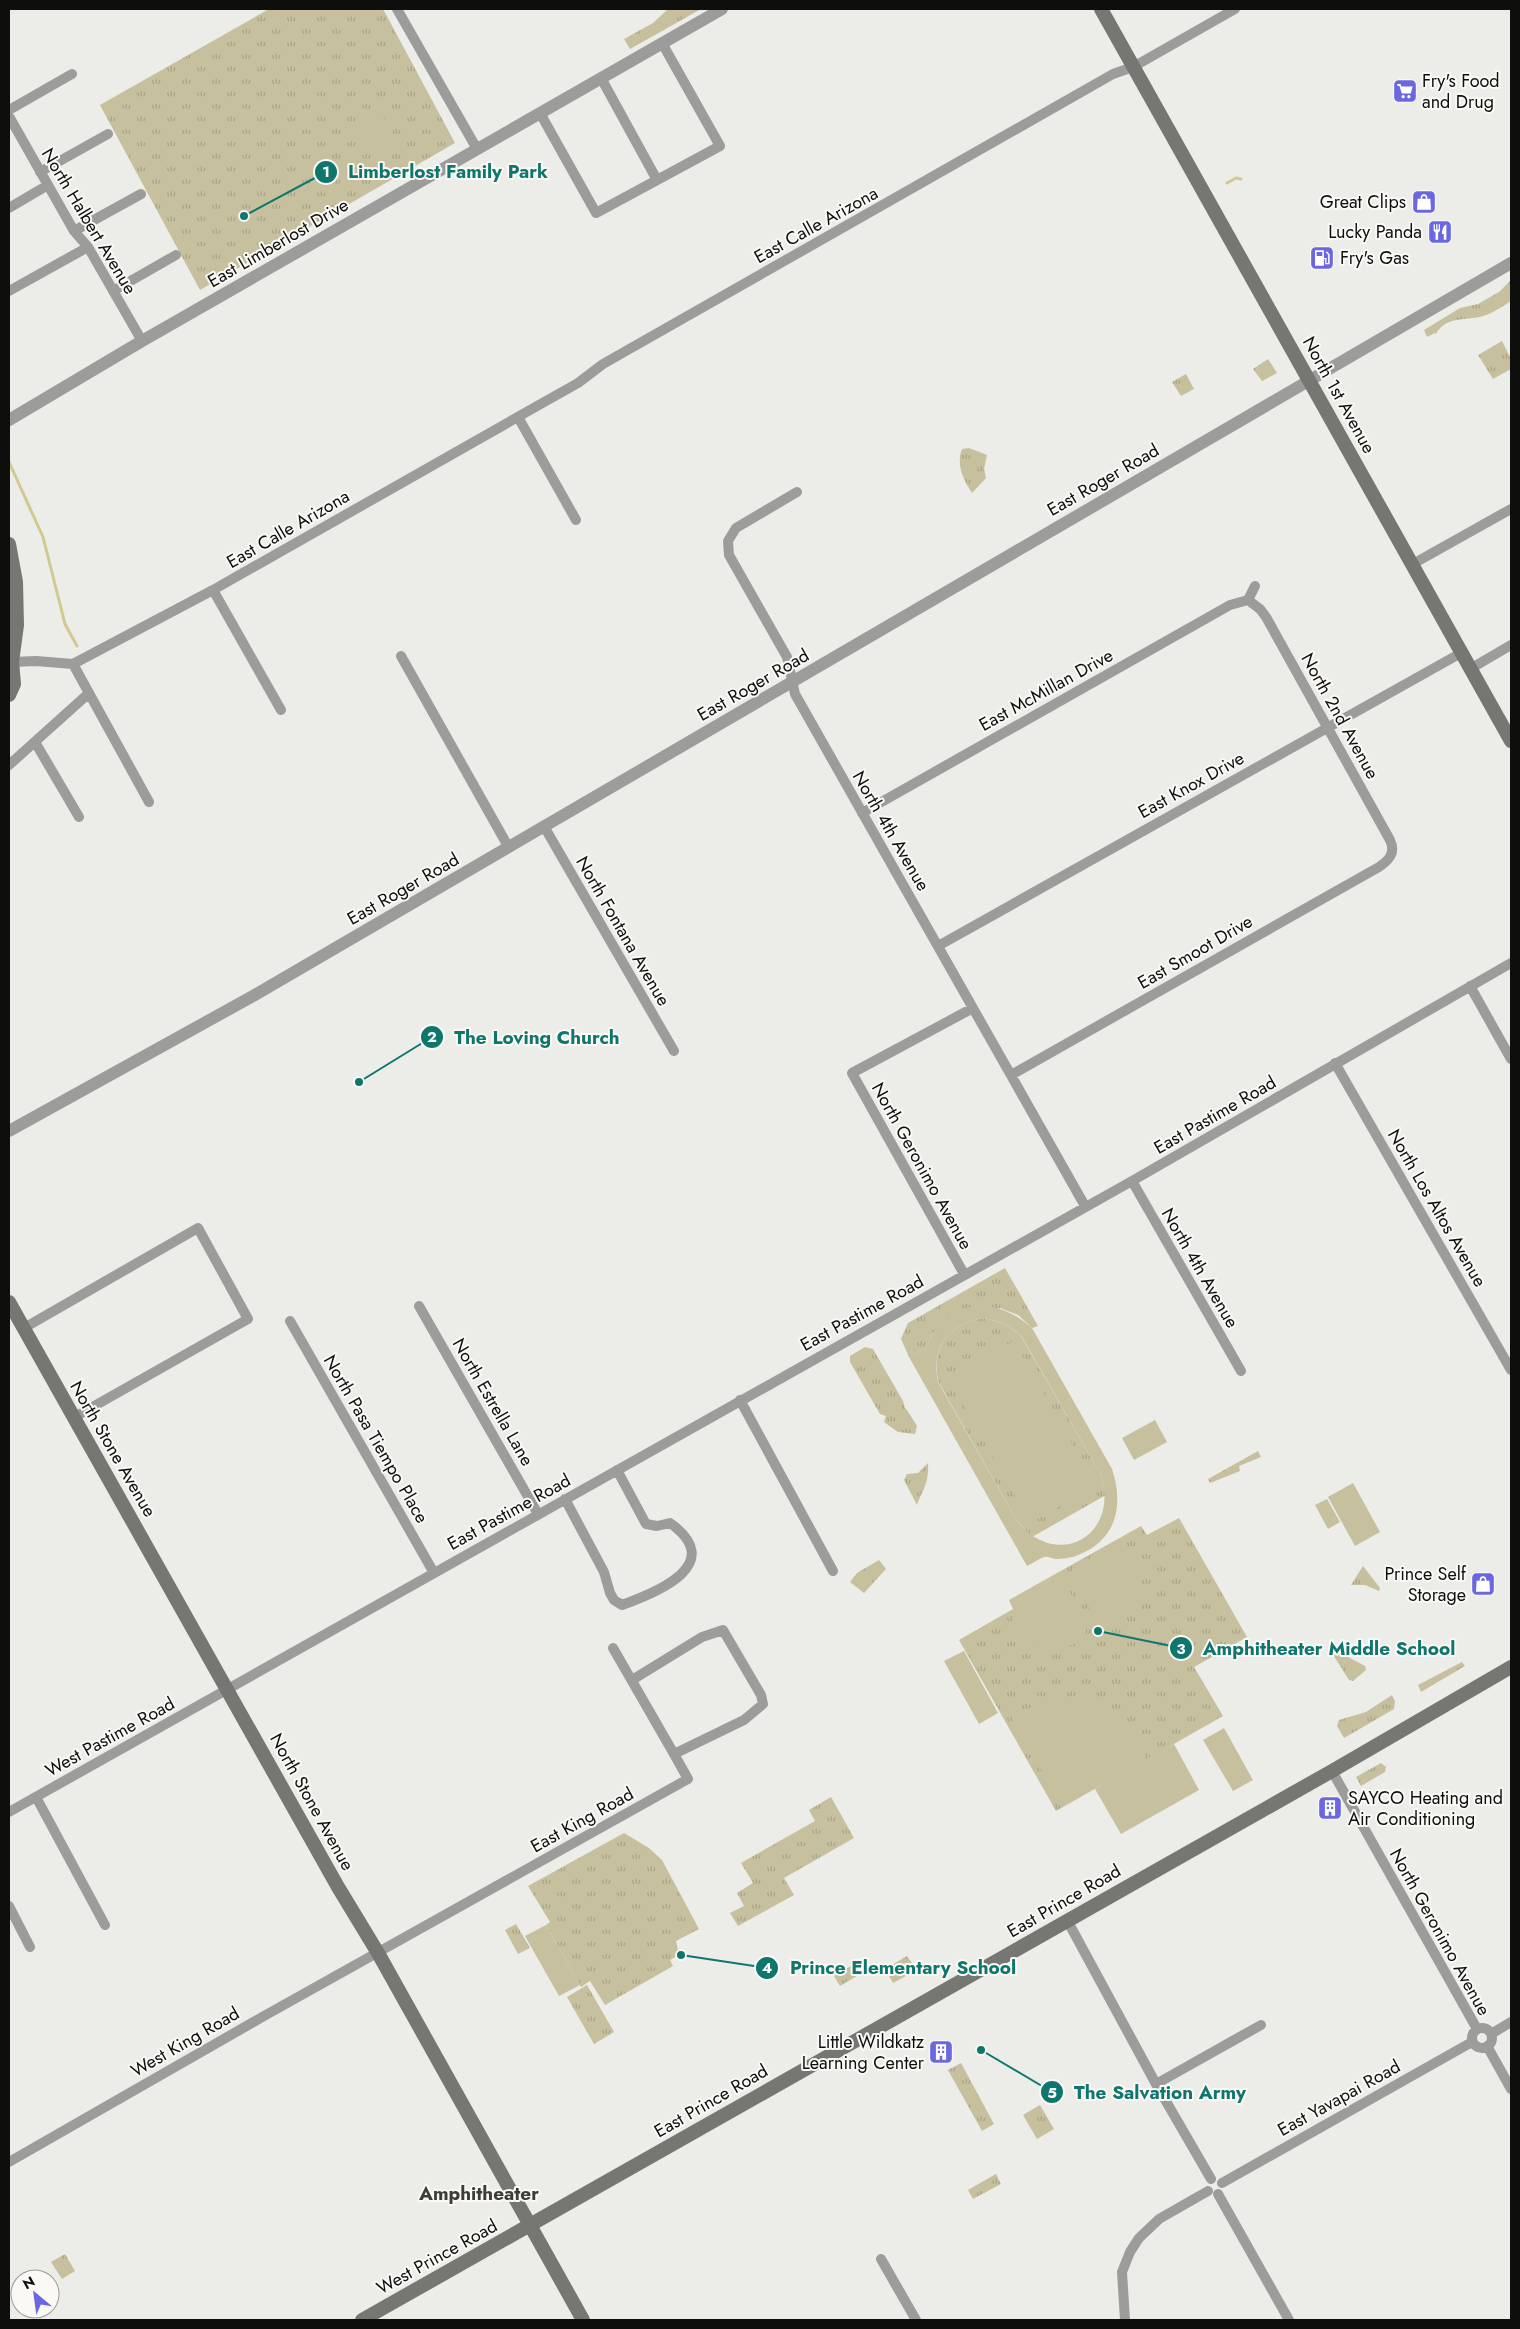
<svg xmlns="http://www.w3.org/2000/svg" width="1520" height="2329" font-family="Jost,sans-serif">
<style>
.grass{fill:url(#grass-tufts)}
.pitch{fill:#c6c09e;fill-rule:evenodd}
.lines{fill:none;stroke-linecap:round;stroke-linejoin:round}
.stream{stroke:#d2c98e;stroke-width:3}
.minor{stroke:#9c9c9a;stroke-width:10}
.tertiary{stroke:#9c9c9a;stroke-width:12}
.secondary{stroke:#767673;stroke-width:14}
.labels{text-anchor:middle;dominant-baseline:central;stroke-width:4;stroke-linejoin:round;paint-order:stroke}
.poi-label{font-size:18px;fill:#0e0e0d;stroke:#faf9f5;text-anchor:end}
.street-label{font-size:18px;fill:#0e0e0d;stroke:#faf9f5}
.neighbourhood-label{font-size:19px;font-weight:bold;fill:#3d3c39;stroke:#faf9f5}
.leader{fill:none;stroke:#0f766e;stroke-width:2}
.callout-dot{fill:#0f766e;stroke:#faf9f5;stroke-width:2}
.mark-label{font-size:15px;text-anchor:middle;font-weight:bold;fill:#fff}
.callout-label{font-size:19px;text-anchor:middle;font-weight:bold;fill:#0f766e;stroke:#faf9f5;stroke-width:4;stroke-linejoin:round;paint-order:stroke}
</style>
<defs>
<pattern id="grass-tufts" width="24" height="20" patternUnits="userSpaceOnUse" patternTransform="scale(1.25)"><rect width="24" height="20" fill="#c6c09e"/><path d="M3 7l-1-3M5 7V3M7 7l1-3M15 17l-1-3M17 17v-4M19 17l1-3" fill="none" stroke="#a9a487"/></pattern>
</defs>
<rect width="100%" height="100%" fill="#ecece8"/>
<path class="grass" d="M269 9H383L455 143 200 290 100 105Z
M668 9H701L630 49 624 39 653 23Z
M1511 280V301C1503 306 1495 312 1486 315 1468 322 1447 314 1436 334L1435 333 1427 337 1424 330 1460 308 1478 304 1499 292Z
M1502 341 1511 359V369L1493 379 1478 355Z
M1268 359 1277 373 1262 381 1253 369Z
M1186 374 1194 389 1181 396 1172 382Z
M969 448 987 455 984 469 986 478 972 493C963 479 956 465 962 449Z
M1005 1268 1038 1326 1032 1328 1018 1315 1000 1308 933 1333 926 1347 909 1357 901 1339 908 1323Z
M983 1318C999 1321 1009 1325 1021 1336L1101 1475 1106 1495 1032 1537 1017 1521 938 1381C932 1346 948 1325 983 1318Z
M865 1347 873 1349 903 1401 905 1408 907 1410 917 1426 915 1434 898 1432 884 1422 886 1416 880 1414 850 1362V1356Z
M1258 1451 1261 1457 1239 1466 1240 1471 1210 1483 1208 1479Z
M928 1463C929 1484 923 1488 917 1505L904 1480 907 1474 918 1473Z
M1179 1518 1247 1637 1194 1667 1223 1716 1056 1811 959 1640 1013 1609 1009 1600 1141 1526 1147 1535Z
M879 1560 886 1569 864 1593 850 1582 857 1573Z
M1363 1566 1380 1588 1379 1591 1365 1585H1351Z
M1333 1649 1365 1666 1366 1670 1353 1681 1349 1680 1332 1653Z
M1462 1662 1465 1666 1421 1692 1418 1685Z
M1392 1695 1395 1701 1394 1709 1344 1738 1337 1726 1339 1720 1366 1712Z
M1381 1763 1386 1767 1385 1772 1361 1786 1356 1777Z
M831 1797 854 1838 784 1878 794 1895 738 1926 730 1913 744 1906 737 1893 753 1883 741 1863 815 1821 809 1810Z
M624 1833 649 1848 662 1860 699 1929 676 1941 679 1955 670 1960 673 1966 605 2005 590 1981 581 1987 546 1925 550 1922 528 1886Z
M516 1924 530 1948 518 1954 505 1930Z
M907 1956 917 1970 893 1983 885 1969Z
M856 1963 862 1973 840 1986 834 1976Z
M587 1985 614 2032 594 2044 567 1997Z
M961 2063 994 2124 982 2131 948 2070Z
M1040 2105 1054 2129 1037 2139 1023 2115Z
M996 2174 1001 2184 973 2199 968 2190Z
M65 2254 75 2271 62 2279 51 2262Z"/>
<path class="pitch" d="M359 133a17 17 0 1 1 34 0a17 17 0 1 1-34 0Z
M981 1305C1003 1308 1016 1314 1032 1328L1112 1469C1124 1505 1117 1540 1078 1555 1072 1558 1061 1559 1055 1559 1051 1558 1047 1556 1044 1557 1038 1559 1032 1564 1027 1566L909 1357 926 1347 933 1333 946 1319 962 1309ZM983 1318C999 1321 1010 1325 1022 1337L1101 1475C1120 1536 1057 1571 1017 1521L938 1382C931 1347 948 1325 983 1318Z
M1014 1341 1096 1486 1030 1523 948 1378Z
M1155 1420 1167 1442 1134 1460 1122 1438Z
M1353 1483 1380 1532 1355 1546 1328 1497Z
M1327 1499 1340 1522 1328 1529 1315 1505Z
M1119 1546 1133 1562 1141 1581 1133 1603 1114 1619 1100 1626 1070 1576 1073 1569Z
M1057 1578 1064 1581 1087 1624 1085 1638C1057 1656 1043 1649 1016 1636L1013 1622 1015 1602Z
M964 1651 998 1713 979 1724 944 1661Z
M1064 1700 1090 1702 1120 1718 1146 1759 1174 1744 1199 1790 1121 1834 1095 1789 1110 1780 1066 1803 1057 1798 1011 1717 1027 1709Z
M1224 1728 1253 1780 1233 1791 1203 1740Z
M546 1925 580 1985 559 1996 525 1936Z"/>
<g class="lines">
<path class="stream" d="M1227 183 1236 178 1241 179
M9 462 43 537 65 624 77 646"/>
<path class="minor" d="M397 9 477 149
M601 78 657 180
M9 110 72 74
M540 113 596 213 720 146 662 43
M10 118 74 231 88 247 142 341
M40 172 108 134
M9 208 48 185
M74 231 141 194
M9 291 88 247
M113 291 176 255
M518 417 576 520
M797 492 736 528 728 541 729 555 787 657 795 694 1085 1206
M1411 565 1511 509
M213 590 281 710
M1248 600 1255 586
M401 656 509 848
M12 662 36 661 73 664
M73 664 213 590 546 401 578 383 603 364 1113 74 1133 67 1235 9
M73 664 149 802
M1470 669 1511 645
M35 742 79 817
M9 765 88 694
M862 813 1230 605 1248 600
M545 828 674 1051
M938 946 1461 653
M1470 986 1511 1059
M1335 1063 1511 1370
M1011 1075 1379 867C1389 860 1396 853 1390 840L1266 617 1260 609 1248 600
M1132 1181 1241 1371
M964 1274 852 1073 973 1008
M419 1306 538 1514
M290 1321 434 1573
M24 1328 198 1228 248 1319 73 1418
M740 1400 833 1571
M565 1499 604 1572 610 1593 614 1600 622 1605C658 1592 727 1564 670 1523L657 1526 646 1524 617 1470
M613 1648 674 1754
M1332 1771 1477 2029
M36 1797 105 1925
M9 1812 1132 1181 1511 963
M9 1906 30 1947
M1067 1920 1156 2084 1211 2179
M1472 2038a10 10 0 1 1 20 0a10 10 0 1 1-20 0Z
M1491 2034 1511 2022
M1487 2046 1511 2089
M1156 2084 1261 2025
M9 2162 264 2016 688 1779 674 1754 744 1720 763 1704 761 1695 723 1630 702 1637 632 1680
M1222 2183 1472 2042
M1218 2194 1289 2320
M881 2259 916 2320
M1125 2320 1122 2272 1130 2252 1139 2238 1159 2219 1208 2191"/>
<path class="tertiary" d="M9 420 142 341 722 9
M9 1131 253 996 1511 263"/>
<path class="secondary" d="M1101 9 1511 741
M9 544 16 582 17 625 12 662 14 684 9 695
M9 1302 338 1887 378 1953 583 2320
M362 2320 1332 1771 1511 1667"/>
</g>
<defs>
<symbol id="supermarket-square" viewBox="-11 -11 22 22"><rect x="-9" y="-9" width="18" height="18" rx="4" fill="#6a67e1" stroke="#faf9f5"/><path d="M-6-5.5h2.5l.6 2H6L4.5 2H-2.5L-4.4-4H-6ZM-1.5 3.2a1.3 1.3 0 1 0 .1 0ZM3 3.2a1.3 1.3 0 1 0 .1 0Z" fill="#fff"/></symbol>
<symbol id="shop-square" viewBox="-11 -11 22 22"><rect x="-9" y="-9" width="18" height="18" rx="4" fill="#6a67e1" stroke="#faf9f5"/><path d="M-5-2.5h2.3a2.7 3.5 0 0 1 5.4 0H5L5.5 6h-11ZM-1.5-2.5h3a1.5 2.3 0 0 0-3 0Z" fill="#fff"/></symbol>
<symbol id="restaurant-square" viewBox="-11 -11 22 22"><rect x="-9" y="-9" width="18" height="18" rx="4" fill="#6a67e1" stroke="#faf9f5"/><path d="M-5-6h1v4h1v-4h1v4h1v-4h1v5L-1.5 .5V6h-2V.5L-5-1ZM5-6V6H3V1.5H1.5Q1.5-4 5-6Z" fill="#fff"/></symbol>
<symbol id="fuel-square" viewBox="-11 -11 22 22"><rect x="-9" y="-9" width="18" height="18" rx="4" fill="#6a67e1" stroke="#faf9f5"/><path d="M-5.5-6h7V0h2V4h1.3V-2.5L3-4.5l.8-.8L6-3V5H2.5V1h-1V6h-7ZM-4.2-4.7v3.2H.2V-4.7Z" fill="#fff"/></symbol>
<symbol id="building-square" viewBox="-11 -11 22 22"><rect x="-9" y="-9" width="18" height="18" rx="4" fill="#6a67e1" stroke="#faf9f5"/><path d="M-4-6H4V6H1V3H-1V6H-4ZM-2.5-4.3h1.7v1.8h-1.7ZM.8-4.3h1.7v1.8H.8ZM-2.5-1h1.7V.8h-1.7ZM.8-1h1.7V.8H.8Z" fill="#fff"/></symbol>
</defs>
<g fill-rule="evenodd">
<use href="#supermarket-square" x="1391" y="77" width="28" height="28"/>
<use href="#shop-square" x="1410" y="188" width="28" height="28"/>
<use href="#restaurant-square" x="1426" y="218" width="28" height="28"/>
<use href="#fuel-square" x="1308" y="244" width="28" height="28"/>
<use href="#shop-square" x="1469" y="1570" width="28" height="28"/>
<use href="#building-square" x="1316" y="1794" width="28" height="28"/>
<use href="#building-square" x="927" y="2038" width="28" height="28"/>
</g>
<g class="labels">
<g class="poi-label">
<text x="1422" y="81" text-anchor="start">Fry's Food<tspan x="1422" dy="21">and Drug</tspan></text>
<text x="1406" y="202">Great Clips</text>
<text x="1422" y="232">Lucky Panda</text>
<text x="1340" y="258" text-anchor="start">Fry's Gas</text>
<text x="1466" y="1574">Prince Self<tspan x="1466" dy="21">Storage</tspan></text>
<text x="1348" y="1798" text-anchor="start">SAYCO Heating and<tspan x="1348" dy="21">Air Conditioning</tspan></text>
<text x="924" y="2042">Little Wildkatz<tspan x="924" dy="21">Learning Center</tspan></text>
</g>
<g class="street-label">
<text transform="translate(89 221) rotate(59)">North Halbert Avenue</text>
<text transform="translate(816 225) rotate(-29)">East Calle Arizona</text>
<text transform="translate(278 243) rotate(-30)">East Limberlost Drive</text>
<text transform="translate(1339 395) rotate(61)">North 1st Avenue</text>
<text transform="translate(1103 480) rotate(-30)">East Roger Road</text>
<text transform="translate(288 529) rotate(-30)">East Calle Arizona</text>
<text transform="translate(753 685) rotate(-30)">East Roger Road</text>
<text transform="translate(1046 690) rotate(-29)">East McMillan Drive</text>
<text transform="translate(1340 716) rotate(61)">North 2nd Avenue</text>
<text transform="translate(1191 785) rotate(-29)">East Knox Drive</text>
<text transform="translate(891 831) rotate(60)">North 4th Avenue</text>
<text transform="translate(403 889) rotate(-30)">East Roger Road</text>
<text transform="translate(623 931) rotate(60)">North Fontana Avenue</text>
<text transform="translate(1195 952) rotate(-30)">East Smoot Drive</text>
<text transform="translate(1215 1115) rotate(-30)">East Pastime Road</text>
<text transform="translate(922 1166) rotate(61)">North Geronimo Avenue</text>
<text transform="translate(1437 1208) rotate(60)">North Los Altos Avenue</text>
<text transform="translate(1200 1268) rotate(60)">North 4th Avenue</text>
<text transform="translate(862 1313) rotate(-29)">East Pastime Road</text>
<text transform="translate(493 1402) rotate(60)">North Estrella Lane</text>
<text transform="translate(376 1439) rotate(60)">North Pasa Tiempo Place</text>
<text transform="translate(113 1449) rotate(60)">North Stone Avenue</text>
<text transform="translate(509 1512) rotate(-29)">East Pastime Road</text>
<text transform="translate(110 1737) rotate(-29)">West Pastime Road</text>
<text transform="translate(312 1802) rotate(61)">North Stone Avenue</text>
<text transform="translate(582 1820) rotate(-29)">East King Road</text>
<text transform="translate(1064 1901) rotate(-30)">East Prince Road</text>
<text transform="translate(1440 1932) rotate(61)">North Geronimo Avenue</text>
<text transform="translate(185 2042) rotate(-30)">West King Road</text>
<text transform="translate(1339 2098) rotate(-29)">East Yavapai Road</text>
<text transform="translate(711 2101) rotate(-30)">East Prince Road</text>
<text transform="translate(437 2257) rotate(-29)">West Prince Road</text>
</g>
<g class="neighbourhood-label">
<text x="479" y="2193">Amphitheater</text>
</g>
</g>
<path class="leader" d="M244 216L326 172M359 1082L432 1037M1098 1631L1181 1648M681 1955L767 1968M981 2050L1052 2092"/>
<g class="callout-dot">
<circle cx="244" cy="216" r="5"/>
<circle cx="359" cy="1082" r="5"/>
<circle cx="1098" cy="1631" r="5"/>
<circle cx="681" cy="1955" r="5"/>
<circle cx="981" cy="2050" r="5"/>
<circle cx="326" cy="172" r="12"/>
<circle cx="432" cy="1037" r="12"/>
<circle cx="1181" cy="1648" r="12"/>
<circle cx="767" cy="1968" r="12"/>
<circle cx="1052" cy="2092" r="12"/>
</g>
<g class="mark-label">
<text x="326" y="177">1</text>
<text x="432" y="1042">2</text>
<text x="1181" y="1654">3</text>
<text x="767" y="1973">4</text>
<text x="1052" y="2098">5</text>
</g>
<g class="callout-label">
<text x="448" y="178">Limberlost Family Park</text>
<text x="537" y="1044">The Loving Church</text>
<text x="1329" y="1655">Amphitheater Middle School</text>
<text x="903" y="1974">Prince Elementary School</text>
<text x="1160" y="2099">The Salvation Army</text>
</g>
<rect width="1520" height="2329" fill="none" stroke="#0e0e0d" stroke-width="20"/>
<g transform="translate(35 2294) rotate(331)"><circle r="24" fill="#faf9f5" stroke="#9c9b98"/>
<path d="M0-4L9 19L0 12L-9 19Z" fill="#6a67e1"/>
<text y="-8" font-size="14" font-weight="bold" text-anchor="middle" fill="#0e0e0d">N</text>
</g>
</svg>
